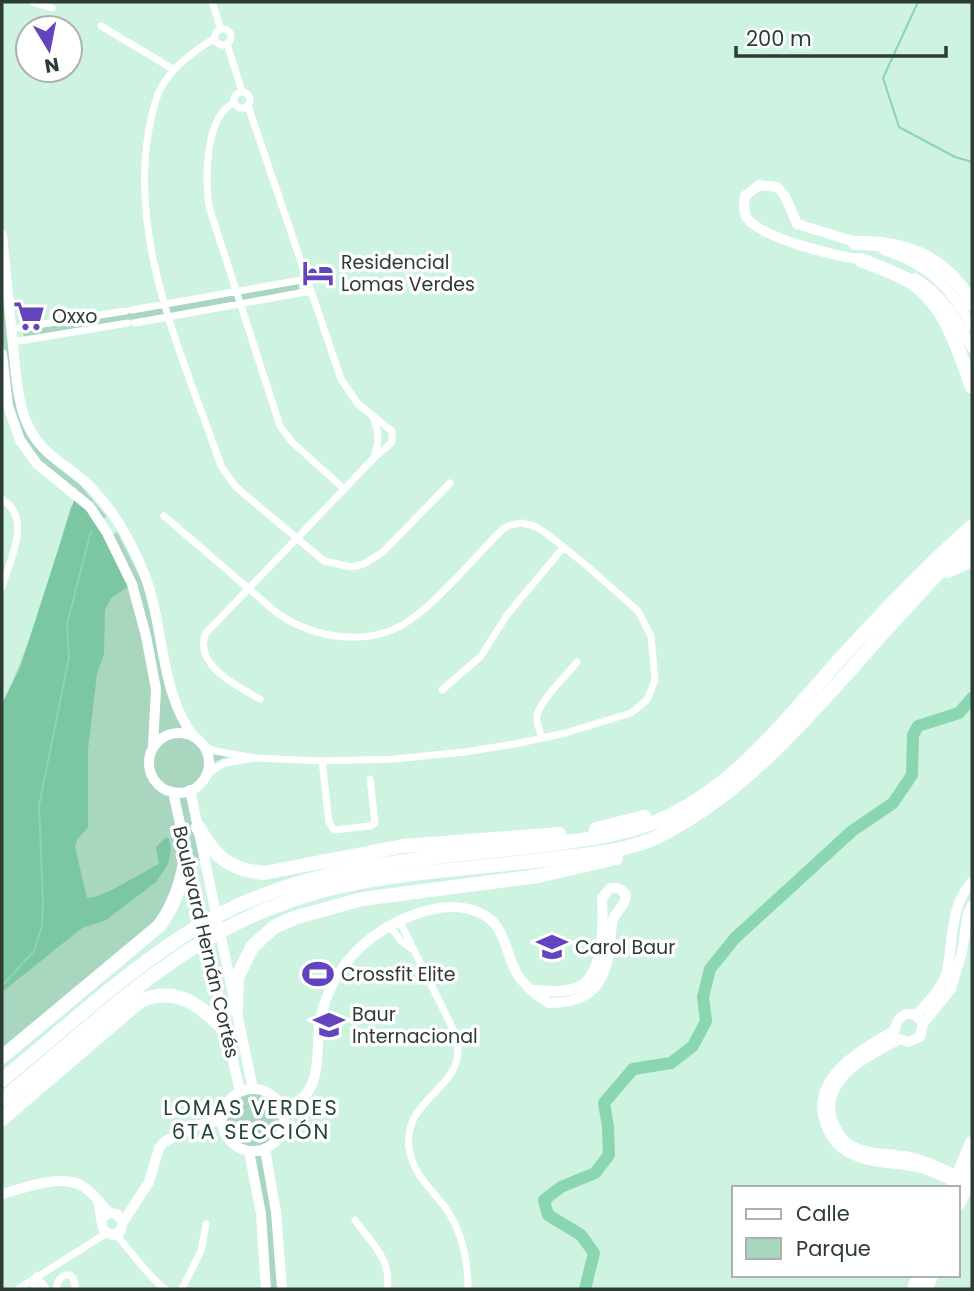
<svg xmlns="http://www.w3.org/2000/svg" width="974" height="1291" font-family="Poppins,sans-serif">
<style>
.green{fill:#a9d6bf}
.forest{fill:#7bc7a3}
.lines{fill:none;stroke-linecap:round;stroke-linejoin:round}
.stream{stroke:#8ad6b1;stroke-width:2}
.river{stroke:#8ad6b1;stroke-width:12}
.street{stroke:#fff;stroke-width:7}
.secondary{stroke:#fff;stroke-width:10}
.highway{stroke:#fff;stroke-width:14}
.labels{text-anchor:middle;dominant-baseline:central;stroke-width:7;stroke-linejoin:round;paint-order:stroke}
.poi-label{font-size:19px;fill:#2d3c34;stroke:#fff;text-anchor:start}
.street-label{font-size:19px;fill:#2d3c34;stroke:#fff}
.neighbourhood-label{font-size:21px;letter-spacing:2px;fill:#254536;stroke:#fff}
</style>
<rect width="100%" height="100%" fill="#cef3e0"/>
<path class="green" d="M2 258 14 379 37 447 57 467 80 485 107 517 101 519 39 464 21 440 5 377 2 345Z
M298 283 299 291 24 338 23 331Z
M71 506 111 536 117 532 143 583 151 606 164 672 191 735 172 732 156 741V689C154 706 153 723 152 739 151 747 147 753 147 761 147 785 168 796 189 791L202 860 192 863 186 857 171 908 2 1057V704C33 641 51 573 71 506Z
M182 735 195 741 204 752 227 757 205 765C191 815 129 776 158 745 165 737 172 736 182 735Z
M223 1120a30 30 0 1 1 60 0a30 30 0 1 1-60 0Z
M265 1150 282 1289H266L250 1152Z"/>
<path class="forest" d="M76 494 89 507 132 584 111 598 105 610 104 654 97 674 88 749V827L77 840 75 847 87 898C102 899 142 872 159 864L156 847 166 837 169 839 171 849 168 864 156 882 106 920 82 928 2 992V704L20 668Z"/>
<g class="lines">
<path class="stream" d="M918 2 883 78 899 127 955 157 972 162
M2 986 34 951 42 926 43 903 39 806 69 657 67 624 91 531"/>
<path class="river" d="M585 1289 594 1253 581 1235 548 1215 544 1200 561 1187 595 1173 609 1155 608 1127 604 1103 633 1069 671 1063 693 1046 706 1021 703 997 710 969 735 938 780 897 852 831 893 803 912 775 913 735 918 726 959 713 972 698"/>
<path class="street" d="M32 2 52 8
M212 2 221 29
M101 26 173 69
M215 37a8 8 0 1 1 16 0a8 8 0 1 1-16 0Z
M215 39C205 43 197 50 188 57 159 80 154 99 148 135 130 248 185 361 221 466L236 487 324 561 351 567 364 564 383 552 450 483
M227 44 242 91
M234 100a8 8 0 1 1 16 0a8 8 0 1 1-16 0Z
M234 103C205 115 204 183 210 210L280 426 292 442 344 489
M248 106 341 379 358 404 392 431V442L372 460 206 633C192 664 238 687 260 699
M132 310 307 279
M135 323 311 291
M11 329 126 311
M13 342 128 323
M373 417C379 432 380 441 374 456
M2 499C33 519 10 559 2 587
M164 516 277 613C315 639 370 648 410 620 445 595 472 559 503 529L510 525 522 523 534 526 546 533 586 565 638 611 651 636 655 680 647 700 631 713 565 733 515 744 464 752 394 759 322 761 256 758 215 751 204 746
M442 690 481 656 507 615 563 548
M542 738C540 731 536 723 537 716 540 700 567 675 577 662
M322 761 329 822 334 830 370 826 375 823 370 779
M207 774 224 763 255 758
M399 920 456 1035C457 1040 458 1046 458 1051 457 1091 403 1100 409 1148 413 1174 430 1188 445 1207 462 1231 468 1261 468 1289
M389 925 401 941 412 949
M355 1220C371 1243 392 1259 387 1289
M115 1234C133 1252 145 1274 165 1289
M37 1276 46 1289
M31 1281 37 1289
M18 1289 107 1233
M56 1289C58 1281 60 1274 70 1275L73 1278 76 1289
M182 1289 201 1251 206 1224"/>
<path class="secondary" d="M2 235C6 272 9 309 13 346 16 373 17 409 32 433 45 456 67 465 86 483 112 507 132 543 145 576 165 628 159 691 194 737
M862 244 797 224 785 196 777 187 759 185 745 196C744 203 743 211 747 218 761 238 843 259 868 260
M884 250C929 265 950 286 972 327
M915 278C943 295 957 320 972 348
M2 354 8 406 20 440 37 464 90 507 107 533 132 584 146 636 156 689 153 747
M149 763a30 30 0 1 1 60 0a30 30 0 1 1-60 0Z
M190 790 253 1089
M173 792 240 1092
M916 1015C928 1002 943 988 947 970 954 939 949 907 972 882
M923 1024C914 1008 897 1012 895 1030 861 1050 808 1078 826 1125 831 1139 839 1149 854 1155 873 1164 897 1163 918 1167 936 1171 955 1183 972 1190
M222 1120a31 31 0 1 1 62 0a31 31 0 1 1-62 0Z
M283 1109C294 1105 306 1098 311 1086 319 1069 317 1047 319 1028 326 974 363 934 413 915 434 907 459 903 480 913 505 924 504 948 515 970 521 983 537 996 549 1003 589 1003 605 986 610 947 611 938 611 927 613 919 617 910 626 905 626 895 621 889 618 887 610 888L602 898C603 913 603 927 601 942 595 987 579 995 534 990
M265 1149 276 1212 282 1289
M249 1151 261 1214 266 1289
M965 1179C946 1171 929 1161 909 1157 891 1153 867 1155 850 1145 842 1140 835 1128 832 1119 820 1078 871 1054 900 1039L909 1042 920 1037 923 1024 951 989 962 952 968 913 972 905
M2 1194C26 1188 65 1171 87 1189 95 1196 102 1205 110 1213
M98 1203C101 1212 101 1226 104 1231L112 1235 120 1232 123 1222 117 1214 110 1213 103 1217
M123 1222 149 1182 159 1148 164 1142 195 1126 221 1120"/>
<path class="highway" d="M855 243C906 242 946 257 972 304
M861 260C875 266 891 271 906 279 945 300 958 349 972 387
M947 571 972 560
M198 827C214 856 229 870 264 873L403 846 559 834
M596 829 644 817
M236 1010 237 978 252 947 274 927 294 918 362 899 538 876 616 858
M2 1057 159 926C175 905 182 882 186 857
M2 1080C63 1030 122 975 189 932 240 899 303 879 362 868 419 857 478 853 536 846 582 840 628 836 671 815 740 781 790 715 841 658 882 613 926 567 972 526
M2 1100C63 1050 122 994 188 951 239 917 300 893 361 882 425 870 492 867 557 858 591 854 629 851 659 836 758 787 832 687 906 608 927 585 948 561 972 542
M2 1119 140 1001C179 985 200 1006 227 1032
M953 1188 972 1143
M958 1204 972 1174
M914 1289 919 1275
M926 1289 931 1275"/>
</g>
<defs>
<symbol id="hotel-bare" viewBox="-9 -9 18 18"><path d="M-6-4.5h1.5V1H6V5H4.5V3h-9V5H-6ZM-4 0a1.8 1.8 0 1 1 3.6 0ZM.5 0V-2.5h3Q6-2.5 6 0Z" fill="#6244bc" stroke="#fff" stroke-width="2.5" paint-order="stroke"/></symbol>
<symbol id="supermarket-bare" viewBox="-9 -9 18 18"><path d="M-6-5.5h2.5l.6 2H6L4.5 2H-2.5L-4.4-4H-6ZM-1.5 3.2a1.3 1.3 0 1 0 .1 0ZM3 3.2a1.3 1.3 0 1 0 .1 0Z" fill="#6244bc" stroke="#fff" stroke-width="2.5" paint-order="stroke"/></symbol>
<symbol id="school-bare" viewBox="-9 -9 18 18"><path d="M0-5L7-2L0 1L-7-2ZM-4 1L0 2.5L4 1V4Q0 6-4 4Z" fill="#6244bc" stroke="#fff" stroke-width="2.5" paint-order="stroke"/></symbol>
<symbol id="stadium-bare" viewBox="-9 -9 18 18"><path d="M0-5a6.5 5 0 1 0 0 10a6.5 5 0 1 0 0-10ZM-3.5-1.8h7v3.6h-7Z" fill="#6244bc" stroke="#fff" stroke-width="2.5" paint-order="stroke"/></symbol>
</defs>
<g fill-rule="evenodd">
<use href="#hotel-bare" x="296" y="251" width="44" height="44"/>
<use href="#supermarket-bare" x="7" y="294" width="44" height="44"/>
<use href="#school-bare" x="530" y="925" width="44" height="44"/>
<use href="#stadium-bare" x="296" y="952" width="44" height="44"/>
<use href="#school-bare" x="307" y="1003" width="44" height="44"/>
</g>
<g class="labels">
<g class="poi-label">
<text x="341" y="262">Residencial<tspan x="341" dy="22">Lomas Verdes</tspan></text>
<text x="52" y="316">Oxxo</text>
<text x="575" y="947">Carol Baur</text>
<text x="341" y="974">Crossfit Elite</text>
<text x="352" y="1014">Baur<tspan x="352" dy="22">Internacional</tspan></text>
</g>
<g class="street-label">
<text transform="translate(206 942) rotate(77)">Boulevard Hernán Cortés</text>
</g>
<g class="neighbourhood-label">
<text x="251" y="1107">LOMAS VERDES<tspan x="251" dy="24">6TA SECCIÓN</tspan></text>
</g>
</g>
<rect width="974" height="1291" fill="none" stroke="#2d3c34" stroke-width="7"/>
<rect x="732" y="1186" width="228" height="91" fill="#ffffff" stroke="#abb1ae" stroke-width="2"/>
<rect x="746" y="1209" width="35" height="10" fill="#ffffff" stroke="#abb1ae" stroke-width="2"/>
<text x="796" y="1221" font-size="21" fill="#2d3c34">Calle</text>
<rect x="746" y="1238" width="35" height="21" fill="#a9d6bf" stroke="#abb1ae" stroke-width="2"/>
<text x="796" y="1256" font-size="21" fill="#2d3c34">Parque</text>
<g transform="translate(49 49) rotate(170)"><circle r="33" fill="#ffffff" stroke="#abb1ae" stroke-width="2"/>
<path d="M0-5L12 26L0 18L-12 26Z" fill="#6244bc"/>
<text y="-10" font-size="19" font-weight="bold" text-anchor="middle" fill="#2d3c34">N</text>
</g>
<path d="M736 46v10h210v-10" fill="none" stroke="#2d3c34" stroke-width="3.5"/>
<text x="746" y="46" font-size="21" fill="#2d3c34" stroke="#ffffff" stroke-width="5" paint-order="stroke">200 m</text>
</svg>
